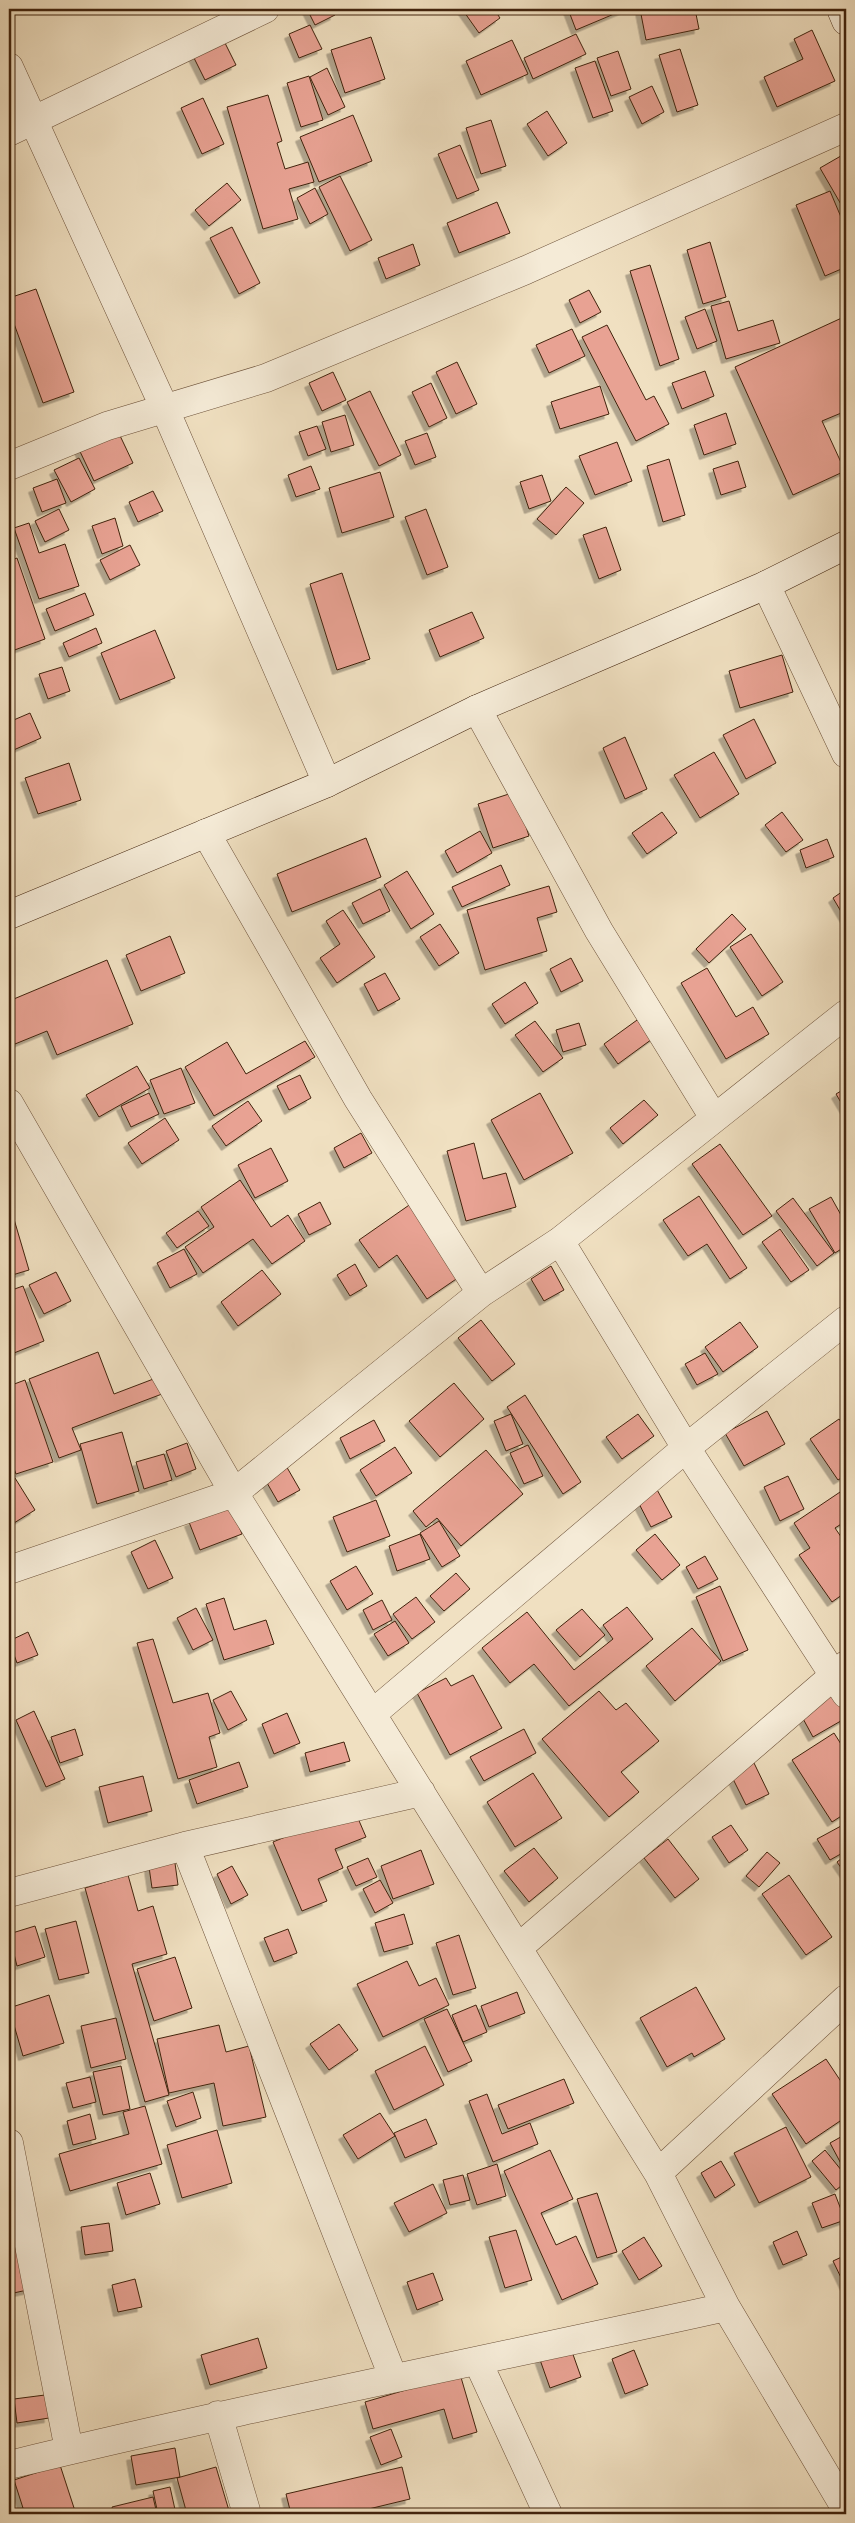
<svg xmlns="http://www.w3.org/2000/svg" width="855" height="2523" font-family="Cardo,serif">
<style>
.building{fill:#e8a293;stroke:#41230d;filter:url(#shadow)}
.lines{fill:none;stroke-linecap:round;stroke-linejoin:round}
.street-casing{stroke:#6d523a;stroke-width:29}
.secondary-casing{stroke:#41230d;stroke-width:29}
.street{stroke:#f5ebd7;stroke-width:28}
.secondary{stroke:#f5ebd7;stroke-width:28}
</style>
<defs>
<filter id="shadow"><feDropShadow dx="-4.5" dy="4.5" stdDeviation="0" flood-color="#0004"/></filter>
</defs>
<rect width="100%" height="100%" fill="#f0e0c1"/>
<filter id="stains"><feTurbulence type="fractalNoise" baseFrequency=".004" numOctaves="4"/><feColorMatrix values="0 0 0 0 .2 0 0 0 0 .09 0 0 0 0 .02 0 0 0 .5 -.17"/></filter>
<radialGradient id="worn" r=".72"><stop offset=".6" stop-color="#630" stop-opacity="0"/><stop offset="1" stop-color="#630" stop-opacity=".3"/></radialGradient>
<path class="building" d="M307 9H332L335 15 315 25Z
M462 9H494L500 18 479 33Z
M568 9H626L576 30Z
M640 9H695L699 29 646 40Z
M310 25 322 49 299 58 289 34Z
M812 30 835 81 777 107 764 77 803 59 794 39Z
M220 33 236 65 205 80 189 48Z
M576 34 586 54 533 79 524 58Z
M371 37 385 79 345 93 331 50Z
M512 40 528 74 481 95 466 61Z
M680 49 698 105 677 112 659 55Z
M618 51 631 89 611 96 597 58Z
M595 61 613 111 593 118 575 68Z
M327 68 345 107 328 115 310 77Z
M309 76 323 120 301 127 287 83Z
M652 86 664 112 642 124 629 97Z
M268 95 282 141 277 143 285 169 308 162 314 182 289 189 298 219 263 229 227 107Z
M203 98 224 144 202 154 181 108Z
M547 111 567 143 548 156 527 124Z
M353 115 372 161 319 182 300 137Z
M491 120 506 166 481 174 466 128Z
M460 145 479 190 457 199 438 154Z
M846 153V213L820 168Z
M340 176 372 240 350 251 319 187Z
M227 183 241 200 209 226 195 210Z
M315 188 328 214 310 224 297 198Z
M830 191 846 229V267L825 276 796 205Z
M497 202 510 233 459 253 447 223Z
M232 227 260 283 239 294 210 238Z
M710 242 726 297 703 304 687 250Z
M413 244 420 265 386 279 378 258Z
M650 265 679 359 660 366 630 271Z
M36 289 74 392 43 403 9 310V298Z
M589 290 601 312 580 323 569 300Z
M729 301 738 331 773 320 780 343 726 359 711 306Z
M705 309 717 341 697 349 685 317Z
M846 316V411L822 421 845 471 793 495 735 367Z
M607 325 646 400 654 396 669 424 636 441 582 337Z
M572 329 585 356 549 373 536 345Z
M457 362 477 404 456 414 436 372Z
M705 371 714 396 682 409 672 383Z
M333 372 346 400 322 411 309 383Z
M431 383 447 418 429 427 412 392Z
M600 386 609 414 560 429 551 402Z
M370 391 401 455 379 466 347 402Z
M726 413 736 444 704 455 694 425Z
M345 415 354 445 331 452 322 422Z
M114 423 133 463 94 481 75 441Z
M317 426 326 449 308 456 299 432Z
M427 433 436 457 415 465 405 441Z
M617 442 632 481 595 495 579 456Z
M79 458 95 489 71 502 54 470Z
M669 459 685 515 663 522 647 466Z
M738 461 746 487 721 495 713 469Z
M311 466 320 489 296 497 288 475Z
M380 472 394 517 342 533 329 488Z
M542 475 551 501 529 509 520 482Z
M57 479 66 503 42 512 33 488Z
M566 487 584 503 556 535 537 519Z
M153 491 163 511 138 522 129 502Z
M59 509 69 530 45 542 35 521Z
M426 509 448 567 427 575 405 517Z
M115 518 123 546 102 554 92 526Z
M29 523 39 553 65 544 79 586 39 599 14 528Z
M606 527 621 570 599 579 583 535Z
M130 545 140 565 110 580 100 560Z
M17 558 45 639 9 652V561Z
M342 573 370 659 337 670 310 584Z
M85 593 94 615 55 631 46 609Z
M472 612 484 638 440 657 429 630Z
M96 628 102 643 69 657 63 643Z
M155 630 175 678 120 700 101 653Z
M782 655 793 692 740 708 729 671Z
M62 667 70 691 48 699 39 674Z
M9 672 14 688 9 689Z
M30 713 41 738 9 752V722Z
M754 719 776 763 746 779 723 735Z
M625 737 647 789 625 799 603 748Z
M714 752 739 794 700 818 674 775Z
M69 763 81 800 38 814 25 778Z
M515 792 529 836 493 848 478 804Z
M662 812 677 833 647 854 632 833Z
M782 812 803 840 786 852 765 825Z
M480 831 492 853 457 873 445 851Z
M366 838 381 877 292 912 277 874Z
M827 839 834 857 806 868 800 850Z
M501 865 510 885 462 907 452 887Z
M407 871 434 914 411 929 384 885Z
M549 886 557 912 537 918 547 951 485 970 467 910Z
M380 889 390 911 363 924 352 903Z
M846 889V920L833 898Z
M343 910 375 957 337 983 320 958 340 944 326 921Z
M732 914 746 929 709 963 696 949Z
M440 924 459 953 439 966 420 937Z
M751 934 783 982 762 996 730 947Z
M170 936 185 973 141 991 126 955Z
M571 958 583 981 561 992 550 969Z
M107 960 133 1024 57 1055 47 1031 15 1044 9 1028V1001Z
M707 968 736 1017 753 1007 769 1034 726 1059 681 983Z
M385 973 400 999 378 1011 364 984Z
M525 982 538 1003 505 1024 492 1004Z
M644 1015 659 1034 618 1064 604 1044Z
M535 1021 563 1058 543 1072 515 1035Z
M579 1023 586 1045 563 1052 556 1030Z
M305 1041 315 1057 214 1116 185 1067 227 1042 246 1074Z
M137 1066 150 1088 99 1117 86 1095Z
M181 1068 195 1103 164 1114 150 1080Z
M300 1075 311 1098 289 1110 277 1086Z
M846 1088V1111L836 1094Z
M149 1093 159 1114 131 1127 121 1106Z
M540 1093 573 1153 524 1180 491 1120Z
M644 1100 658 1115 623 1144 610 1128Z
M248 1101 262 1121 226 1146 212 1126Z
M165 1118 179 1140 142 1164 128 1143Z
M361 1133 372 1153 344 1168 334 1148Z
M474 1143 483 1179 506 1173 516 1207 466 1221 447 1151Z
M720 1144 772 1216 743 1235 692 1164Z
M271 1148 288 1181 255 1198 238 1165Z
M240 1180 271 1227 288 1215 305 1241 272 1264 253 1239 203 1273 185 1247 214 1227 201 1207Z
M699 1196 747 1268 730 1279 707 1244 688 1256 663 1220Z
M831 1197 846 1224V1246L835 1253 809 1209Z
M793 1198 834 1253 817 1266 776 1211Z
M415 1201 465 1273 427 1299 397 1255 379 1268 359 1240Z
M320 1202 331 1224 309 1235 298 1214Z
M11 1209 29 1270 9 1276V1210Z
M198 1211 209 1226 177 1248 166 1233Z
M780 1229 809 1270 791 1282 762 1242Z
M184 1249 197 1274 170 1288 157 1263Z
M355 1264 367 1286 350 1296 337 1275Z
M551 1266 564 1290 544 1301 531 1279Z
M262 1270 281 1294 238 1326 221 1302Z
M56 1272 71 1301 44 1314 29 1285Z
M23 1286 44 1341 9 1355V1291Z
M481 1320 515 1364 492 1381 458 1338Z
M740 1322 758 1347 723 1372 705 1347Z
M98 1352 114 1394 156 1378 162 1394 72 1428 81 1450 59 1458 29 1379Z
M705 1353 718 1374 697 1385 685 1364Z
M25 1380 53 1462 16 1474 9 1454V1428L13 1426 9 1412V1386Z
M454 1383 484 1419 440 1457 409 1421Z
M525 1395 581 1482 563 1494 507 1407Z
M767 1411 785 1444 744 1466 725 1433Z
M511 1414 523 1444 506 1451 494 1421Z
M638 1414 654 1436 622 1459 606 1437Z
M839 1419 846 1428V1475L838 1480 810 1439Z
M374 1420 385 1441 350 1459 340 1438Z
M122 1432 139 1491 97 1504 80 1444Z
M187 1443 196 1469 176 1477 166 1451Z
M528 1445 543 1476 524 1484 510 1453Z
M395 1447 412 1473 376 1496 360 1470Z
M486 1450 523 1494 461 1546 437 1518 426 1527 413 1511Z
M164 1454 172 1480 144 1489 136 1462Z
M285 1464 300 1490 278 1502 263 1476Z
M788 1476 804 1509 780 1521 764 1487Z
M15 1478 35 1510 14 1523 9 1514V1481Z
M655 1486 672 1517 651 1527 635 1496Z
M846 1488V1521L835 1528 846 1544V1592L832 1602 799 1555 810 1548 794 1523Z
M376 1500 390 1536 347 1552 333 1517Z
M231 1506 242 1534 200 1550 189 1522Z
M439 1521 460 1556 442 1567 420 1533Z
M420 1534 430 1559 397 1571 389 1546Z
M655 1534 680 1565 662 1580 636 1550Z
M155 1540 173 1578 148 1589 131 1552Z
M705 1556 718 1579 698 1589 686 1567Z
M356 1566 373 1594 347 1610 330 1581Z
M456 1573 470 1589 444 1611 430 1596Z
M720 1586 748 1650 723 1661 696 1597Z
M416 1597 435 1622 412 1639 393 1614Z
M224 1598 234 1630 266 1620 274 1644 224 1660 206 1604Z
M382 1600 392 1620 373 1630 363 1610Z
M627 1607 653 1639 569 1706 534 1664 510 1683 482 1648 527 1612 574 1670 613 1639 603 1625Z
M196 1608 213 1640 193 1650 177 1618Z
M582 1609 605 1635 580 1657 556 1630Z
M395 1621 409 1643 388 1656 374 1634Z
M692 1628 721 1661 675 1701 646 1666Z
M28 1632 38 1655 17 1663 9 1641Z
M153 1639 173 1703 208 1693 220 1733 209 1737 217 1767 178 1779 137 1643Z
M473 1675 502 1728 450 1755 417 1693 446 1678 451 1686Z
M834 1682 846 1703V1718L813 1737 795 1704Z
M231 1691 247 1720 228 1730 213 1700Z
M599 1691 616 1710 626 1703 659 1741 621 1772 639 1792 609 1817 542 1739Z
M34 1711 65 1779 46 1787 16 1720Z
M287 1713 300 1743 274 1754 262 1724Z
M75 1729 83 1755 60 1763 51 1737Z
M524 1729 536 1753 484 1781 470 1757Z
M834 1733 846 1752V1813L832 1822 792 1760Z
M344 1742 350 1761 310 1772 305 1753Z
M239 1762 248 1787 197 1804 189 1780Z
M754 1763 769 1794 746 1805 731 1775Z
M533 1773 562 1818 515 1847 487 1802Z
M143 1776 152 1811 108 1823 99 1787Z
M354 1809 366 1837 335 1849 343 1868 318 1879 327 1901 302 1911 273 1842Z
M731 1825 748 1850 729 1863 712 1837Z
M841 1826 846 1835V1851L830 1860 817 1839Z
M668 1839 699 1879 675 1898 644 1858Z
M534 1848 558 1878 529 1902 504 1871Z
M421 1850 434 1884 393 1899 381 1866Z
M767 1852 780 1863 759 1887 746 1876Z
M846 1855V1875L837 1862Z
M174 1856 178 1885 152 1888 148 1860Z
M368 1858 377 1877 356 1886 347 1867Z
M232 1866 248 1895 231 1904 217 1874Z
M128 1875 138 1911 153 1906 167 1954 132 1964 169 2095 145 2102 85 1888Z
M789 1875 832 1937 806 1955 762 1894Z
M380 1880 393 1903 375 1913 363 1889Z
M404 1914 413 1944 384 1952 375 1923Z
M76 1921 89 1973 59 1980 45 1929Z
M35 1926 45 1957 17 1966 9 1934Z
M288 1929 297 1953 274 1962 264 1938Z
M459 1935 476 1988 453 1995 436 1943Z
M175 1957 192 2008 154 2021 137 1969Z
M407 1961 419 1986 436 1978 449 2005 383 2037 357 1984Z
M696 1987 725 2039 694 2057 692 2053 667 2067 640 2018Z
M517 1992 525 2013 489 2027 481 2006Z
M49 1995 64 2043 23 2056 9 2008Z
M476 2005 487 2032 463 2042 452 2015Z
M447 2009 472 2061 448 2072 424 2019Z
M116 2018 126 2059 91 2068 81 2026Z
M339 2024 358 2050 329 2070 310 2044Z
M219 2025 226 2052 249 2046 266 2117 223 2126 214 2083 169 2093 157 2039Z
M425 2046 444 2085 394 2110 375 2071Z
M826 2059 846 2089V2117L806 2144 772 2094Z
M121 2066 130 2109 103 2115 93 2072Z
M90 2077 96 2102 73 2108 66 2083Z
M564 2079 574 2103 508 2129 498 2105Z
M193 2092 201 2118 176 2127 167 2101Z
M487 2094 502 2134 530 2123 538 2144 493 2162 469 2101Z
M145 2106 162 2164 70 2191 59 2154 129 2134 123 2112Z
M380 2113 395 2136 358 2159 343 2135Z
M90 2114 96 2139 73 2145 67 2121Z
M426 2119 437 2144 405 2158 394 2133Z
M786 2127 811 2177 759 2203 734 2153Z
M217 2130 232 2183 182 2198 167 2145Z
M846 2134V2173L830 2143Z
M550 2150 573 2199 541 2213 556 2245 576 2236 598 2284 562 2300 504 2171Z
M825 2150 846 2176V2182L836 2190 812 2161Z
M721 2161 735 2185 715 2198 701 2173Z
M497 2164 506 2196 477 2205 467 2174Z
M150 2173 160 2204 126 2215 117 2183Z
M463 2175 470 2200 450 2205 443 2180Z
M433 2184 447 2213 409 2232 394 2203Z
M597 2193 617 2252 597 2258 577 2199Z
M835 2194 845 2220 822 2228 812 2203Z
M109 2223 113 2251 85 2255 81 2227Z
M516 2230 532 2280 505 2288 489 2237Z
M797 2231 807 2255 783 2265 773 2242Z
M644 2237 662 2266 639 2280 622 2251Z
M21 2240 32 2289 9 2294V2243Z
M846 2255V2286H845L833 2261Z
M433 2273 443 2300 417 2310 407 2282Z
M135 2279 142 2307 118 2312 112 2285Z
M258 2338 267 2368 210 2385 201 2355Z
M570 2346 581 2377 550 2388 539 2357Z
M634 2350 648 2385 625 2394 612 2359Z
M460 2374 477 2432 453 2439 444 2409 373 2429 365 2402Z
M45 2395 49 2418 17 2423 14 2399Z
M391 2429 402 2457 381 2465 370 2437Z
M175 2448 180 2477 136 2485 131 2456Z
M60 2465 76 2514H9V2512L23 2508 14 2480Z
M216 2467 230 2514H187L177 2478Z
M402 2467 410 2499 348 2514H291L286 2494Z
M170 2487 176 2514H158L153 2491Z
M153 2497 157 2514H114L112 2507Z"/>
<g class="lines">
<defs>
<path id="street" d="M9 67 164 407 327 783
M9 132 265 9
M9 466 107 426 266 378 526 270 846 127
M766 585 846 754
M477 709 599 931 714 1118
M206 833 358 1099 481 1293
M9 1103 234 1493 658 2173 726 2307 846 2509
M560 1241 686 1448 846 1694
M9 1570 234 1493 481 1293 560 1241 846 1014
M372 1714 686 1448 846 1320
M185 1846 393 2377
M9 1893 185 1846 421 1792
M518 1948 846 1665
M9 2143 69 2450
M658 2173 846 1999
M478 2362 548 2514
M218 2415 247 2514
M9 2465C247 2407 487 2360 726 2307"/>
<path id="secondary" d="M841 9 846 21
M9 915 327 783 477 709 766 585 846 545"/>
</defs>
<use href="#street" class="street-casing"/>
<use href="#secondary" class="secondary-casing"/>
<use href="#street" class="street"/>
<use href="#secondary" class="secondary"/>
</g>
<rect width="855" height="2523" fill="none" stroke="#f0e0c1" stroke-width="30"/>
<rect x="10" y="10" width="835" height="2503" fill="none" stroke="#41230d" stroke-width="2.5"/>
<rect x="15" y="15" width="825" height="2493" fill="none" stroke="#41230d"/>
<rect width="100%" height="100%" filter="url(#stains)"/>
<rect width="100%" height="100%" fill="url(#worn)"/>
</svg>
